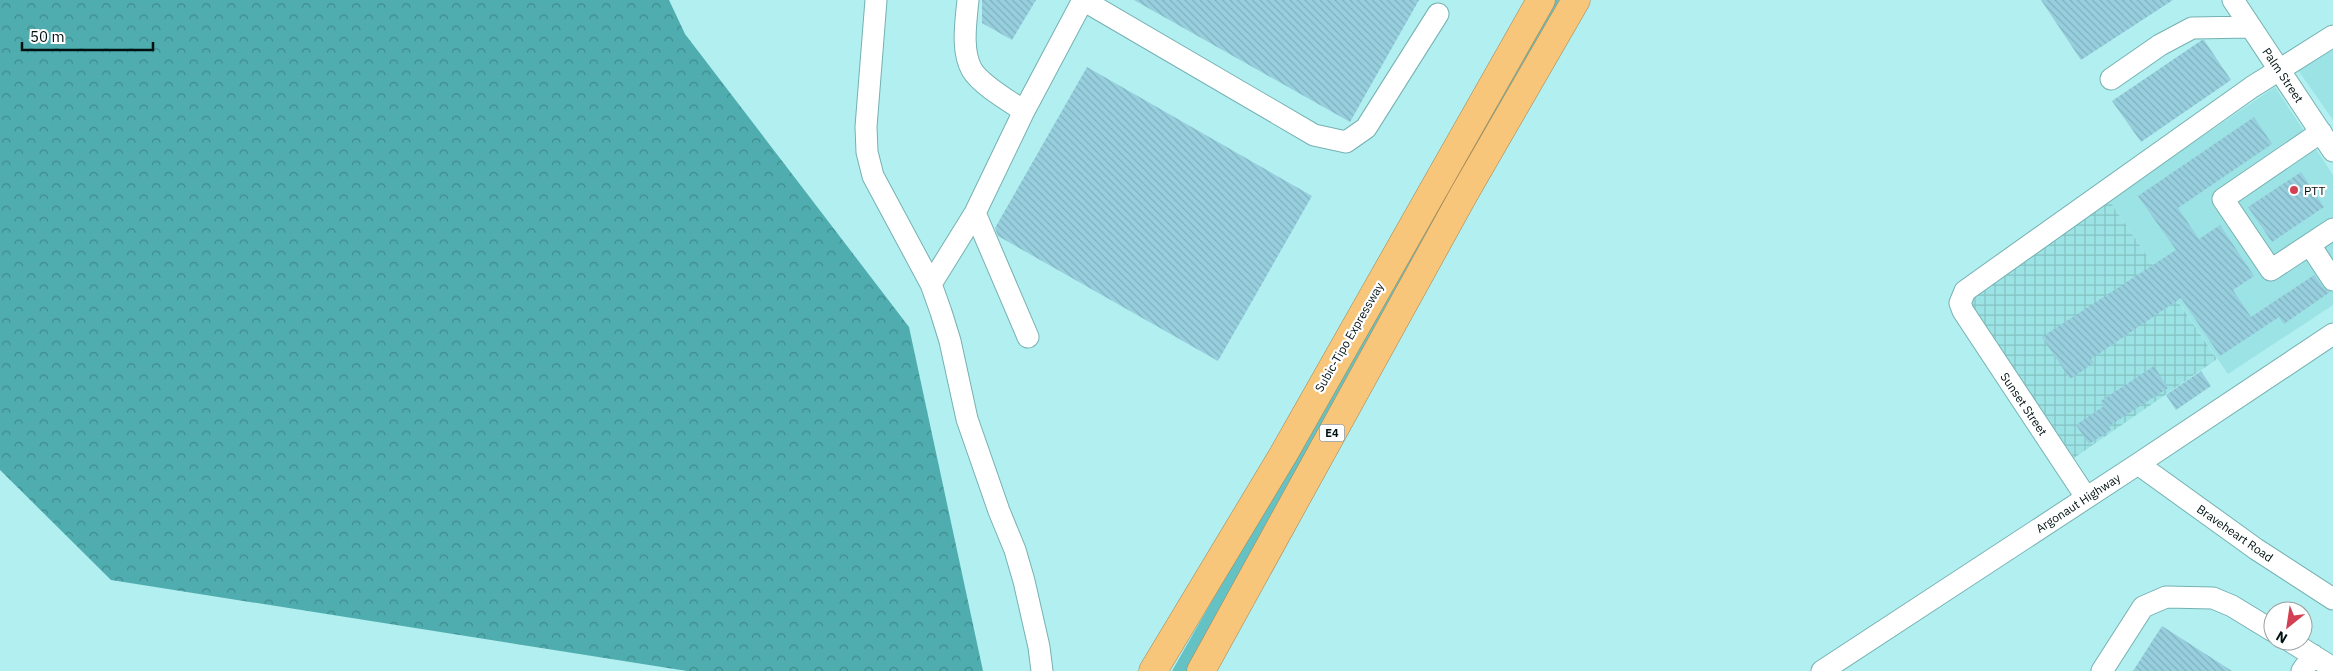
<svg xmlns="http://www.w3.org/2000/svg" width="2333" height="671" font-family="'IBM Plex Sans',sans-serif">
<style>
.built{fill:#9ce3e5}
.industrial{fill:url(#industrial-grid)}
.green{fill:#65c2c4}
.forest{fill:url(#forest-crowns)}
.building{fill:url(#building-back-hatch)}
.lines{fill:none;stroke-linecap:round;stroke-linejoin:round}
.minor-casing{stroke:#76b1b2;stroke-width:23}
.highway-casing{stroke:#a18756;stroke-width:29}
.minor{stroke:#fff;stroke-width:21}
.highway{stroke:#f7c67b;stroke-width:28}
.poi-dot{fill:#d14153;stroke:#fff;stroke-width:2}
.labels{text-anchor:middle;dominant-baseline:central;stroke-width:4.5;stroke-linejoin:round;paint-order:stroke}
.shield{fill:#fff;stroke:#4c5858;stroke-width:1}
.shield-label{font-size:11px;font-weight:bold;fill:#011}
.street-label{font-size:12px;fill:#011;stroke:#fff}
.poi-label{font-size:12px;fill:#011;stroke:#fff;text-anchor:start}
</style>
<defs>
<pattern id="industrial-grid" width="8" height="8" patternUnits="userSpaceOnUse" patternTransform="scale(1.25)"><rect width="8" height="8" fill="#9ce3e5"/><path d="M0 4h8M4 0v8" fill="none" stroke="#85c2c3"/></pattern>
<pattern id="forest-crowns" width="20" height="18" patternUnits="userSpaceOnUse" patternTransform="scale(1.25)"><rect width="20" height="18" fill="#4fadaf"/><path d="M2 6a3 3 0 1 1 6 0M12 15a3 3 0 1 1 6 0" fill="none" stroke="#3f8b8d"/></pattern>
<pattern id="building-back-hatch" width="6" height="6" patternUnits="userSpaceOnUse" patternTransform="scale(1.25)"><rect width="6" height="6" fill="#97cfde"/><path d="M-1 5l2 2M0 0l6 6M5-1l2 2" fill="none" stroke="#80b1bd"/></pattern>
</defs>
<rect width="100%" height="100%" fill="#b2eff0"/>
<path class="built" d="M2333 47V120L2298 70Z
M2275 87 2333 175V305L2228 374 2109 200Z"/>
<path class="industrial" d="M2109 200 2217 359 2074 458 1964 298Z"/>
<path class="green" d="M1554 0H1566L1269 520 1238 580 1187 671H1172Z"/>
<path class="forest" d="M0 0H669L685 34 909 327 983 671H687L111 580 0 470Z"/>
<path class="building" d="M982 0H1036L1012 40 982 23Z
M1134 0H1419L1350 122Z
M2041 0H2173L2081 60Z
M2202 40H2204L2231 80 2141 142 2112 101Z
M1087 67 1312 196 1218 361 998 236 995 228Z
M2254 117 2272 144 2178 208 2199 239 2220 225 2254 276 2233 290 2251 317 2314 275 2323 287 2330 292 2284 324 2279 317 2220 356 2181 298 2091 359 2094 363 2070 379 2042 337 2176 250 2138 196Z
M2301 172 2324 207 2272 242 2248 207Z
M2154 366 2168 388 2109 426 2111 430 2089 444 2076 425 2104 406 2101 401Z
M2201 371 2211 386 2176 410 2166 395Z
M2162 626 2232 671H2133Z"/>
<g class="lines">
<defs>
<path id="minor" d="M876 0 866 127 867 152 873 176 931 284 941 312 950 341 967 419 999 511 1015 550 1024 581 1039 647 1042 671
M968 0C966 21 961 51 972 70 981 85 1009 101 1024 111
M2233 0 2333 151
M2111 79 2160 45 2192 28 2251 27
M2321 132 2223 199 2271 270 2333 229
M975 213 1028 337
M2310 245 2333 280
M931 284 975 213 1024 111 1083 0 1314 135 1346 142 1366 128 1438 14
M2138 464 2256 549 2333 599
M2086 497 1963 311 1960 303 1965 291 2252 87 2333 36
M2290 641 2333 668
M1822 671 2138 464 2333 334
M2102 671 2143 607 2166 597 2213 598 2232 606 2273 631
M2302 671 2313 655"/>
<path id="highway" d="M1153 671 1283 455 1541 0
M1201 671 1464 194 1576 0"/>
</defs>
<use href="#minor" class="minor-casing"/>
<use href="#highway" class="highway-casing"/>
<use href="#minor" class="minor"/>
<use href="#highway" class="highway"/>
</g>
<circle class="poi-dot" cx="2294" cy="190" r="5"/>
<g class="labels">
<rect class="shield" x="1319.5" y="424.5" width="25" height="17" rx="4"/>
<g class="shield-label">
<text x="1332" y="433">E4</text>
</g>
<g class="street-label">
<text transform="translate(2283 75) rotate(56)">Palm Street</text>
<text transform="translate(1349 337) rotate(-60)">Subic-Tipo Expressway</text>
<text transform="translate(2024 404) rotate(56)">Sunset Street</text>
<text transform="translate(2078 503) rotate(-33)">Argonaut Highway</text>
<text transform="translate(2235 533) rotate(35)">Braveheart Road</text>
</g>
<g class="poi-label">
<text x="2304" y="190">PTT</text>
</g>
</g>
<g transform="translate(2288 626) rotate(210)"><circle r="24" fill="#ffffff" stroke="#99a0a0"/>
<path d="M0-4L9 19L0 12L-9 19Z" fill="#d14153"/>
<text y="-8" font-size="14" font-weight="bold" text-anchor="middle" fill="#001111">N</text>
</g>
<path d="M22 42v8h131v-8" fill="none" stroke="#001111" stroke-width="2.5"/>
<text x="30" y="42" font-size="15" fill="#001111" stroke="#ffffff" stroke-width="4" paint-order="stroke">50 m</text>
</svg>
